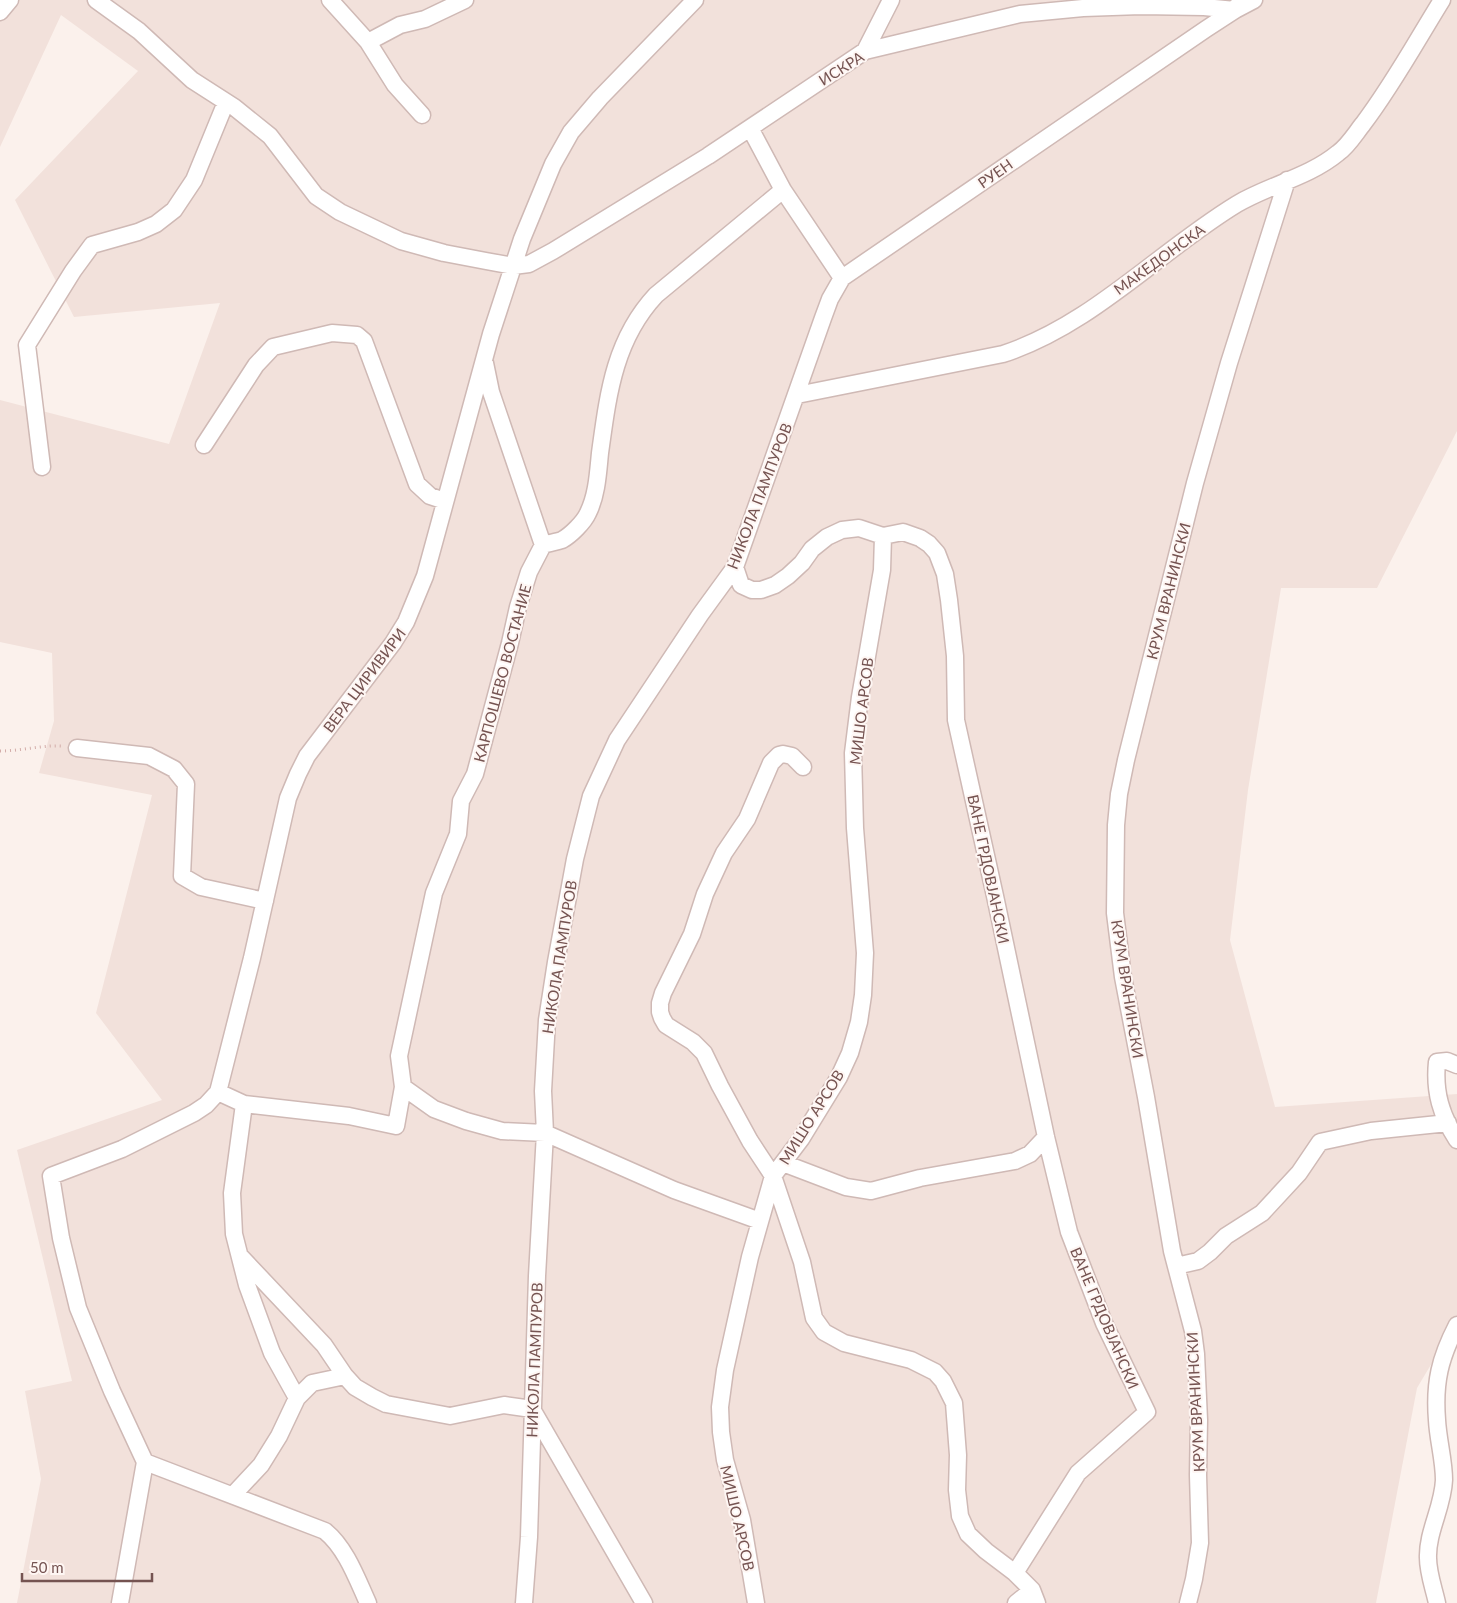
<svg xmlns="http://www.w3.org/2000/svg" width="1457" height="1603" font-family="Lato,sans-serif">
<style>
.residential{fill:#f2e1db}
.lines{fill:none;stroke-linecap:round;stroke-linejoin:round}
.street-casing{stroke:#cfb9b5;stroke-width:19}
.path{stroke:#d3ada9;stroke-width:3;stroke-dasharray:1 4;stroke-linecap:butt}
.street{stroke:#fff;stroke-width:16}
.labels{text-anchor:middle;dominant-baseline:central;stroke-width:4;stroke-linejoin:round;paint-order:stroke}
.street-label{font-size:15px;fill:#755351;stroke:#fef6f3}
</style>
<rect width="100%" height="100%" fill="#fbf1ec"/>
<path class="residential" d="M0 0H1457V431L1377 588H1281L1248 790 1230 940 1275 1107 1457 1094V1321L1417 1388 1376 1603H17L41 1479 25 1391 72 1381 17 1150 162 1100 96 1013 152 795 39 773 54 721 52 653 0 642V400L169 444 220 303 74 317 15 200 138 71 61 15 0 147Z"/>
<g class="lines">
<defs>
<path id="street" d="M96 0 139 31 192 80 234 107 270 136 316 196 340 212 401 241 444 253 486 261 513 266 529 264 553 251 708 156 865 51 1020 14 1083 8 1141 6 1204 7 1235 10 1236 7
M330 0 368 42 395 85 422 115
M0 12 10 0
M368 42 400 25 425 19 465 0
M865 51 891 0
M750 128 783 190 842 278
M485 363 491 392 543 545
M797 395 1003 354C1092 325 1158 252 1237 204 1269 185 1309 177 1338 153 1348 146 1355 134 1363 124 1392 86 1416 42 1442 0
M204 445 256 365 273 347 332 333 357 335 364 341 417 484 430 496 445 501
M42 467 27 345 73 271 92 245 138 232 156 224 174 210 194 180 226 102
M735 567 741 585 752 590H761L775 585 788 576 802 563 812 549 827 537 842 530 859 528 883 536 903 532 920 538 929 544 937 553 945 574 949 600 955 656 956 720 995 896 1046 1137 1069 1232 1104 1323 1147 1412 1078 1473 1015 1573
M77 748 149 756 174 769 186 784 182 876 201 887 265 901
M803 767 792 756 783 754 779 755 771 763 747 819 724 853 705 894 692 934 663 993 660 1003V1012L662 1018 666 1025 693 1042 704 1053 720 1086 750 1141 773 1176 802 1262 814 1318 824 1332 844 1343 911 1360 935 1372 943 1381 954 1403 958 1455 957 1490 960 1516 968 1534 986 1551 1015 1573 1032 1590 1037 1603
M1457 1065 1447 1061 1437 1062C1434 1092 1441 1115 1457 1140
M403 1087 434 1109 466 1121 502 1131 545 1133 674 1190 760 1221
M218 1092 244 1104 349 1116 396 1126 403 1087 399 1056 434 893 458 834 461 801 475 774 510 643 518 607 529 572 543 545C549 543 556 542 562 540 571 535 584 522 588 513 597 495 598 473 600 453 608 395 614 340 656 295L783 190
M244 1104 232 1193 234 1234 247 1285 272 1353 297 1398
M783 1163 846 1187 871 1191 920 1178 1015 1161 1030 1154 1046 1137
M240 1256 324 1345 345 1376
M1176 1266 1198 1261 1210 1252 1226 1236 1262 1213 1299 1173 1320 1142 1371 1131 1448 1123
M145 1462 112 1391 78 1308 61 1238 51 1176 122 1149 194 1113 206 1105 218 1092 252 958 288 798 298 774 307 756 393 643 406 622 425 576 491 334 522 239 553 164 571 132 600 98 695 0
M145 1462 325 1531C346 1548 357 1579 368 1603
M233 1495 261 1465 279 1436 297 1398 312 1383 345 1376 355 1387 372 1397 386 1404 450 1416 504 1405 532 1409 644 1603
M120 1603 145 1462
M524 1603 529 1537 537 1276 545 1133 543 1091 547 1020 556 962 575 859 591 796 617 740 700 615 735 567 823 318 830 299 842 278 1206 29 1235 10 1254 0
M756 1603 742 1520 725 1460 721 1432 720 1407 725 1370 750 1257 773 1176 801 1139 839 1077 850 1053 859 1022 863 995 865 953 855 828 853 753 860 697 882 570 883 536
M1016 1603 1032 1590
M1188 1603 1194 1579 1200 1543 1198 1475 1199 1420 1196 1354 1193 1331 1172 1251 1146 1097 1123 977 1115 913 1116 825 1119 794 1126 760 1195 483 1229 363 1287 180
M1437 1603C1434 1589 1428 1573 1428 1558 1427 1532 1443 1507 1444 1480 1444 1460 1438 1440 1437 1420 1434 1382 1440 1358 1457 1325"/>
</defs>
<use href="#street" class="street-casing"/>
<path class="path" d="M0 751C21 751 41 745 62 746"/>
<use href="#street" class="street"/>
</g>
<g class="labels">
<g class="street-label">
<text transform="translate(841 68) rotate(-32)">ИСКРА</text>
<text transform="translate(995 173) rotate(-35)">РУЕН</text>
<text transform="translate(1159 259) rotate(-36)">МАКЕДОНСКА</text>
<text transform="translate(759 496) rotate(-69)">НИКОЛА ПАМПУРОВ</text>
<text transform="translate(1168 591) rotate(-76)">КРУМ ВРАНИНСКИ</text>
<text transform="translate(502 673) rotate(-75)">КАРПОШЕВО ВОСТАНИЕ</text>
<text transform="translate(364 680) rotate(-53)">ВЕРА ЦИРИВИРИ</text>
<text transform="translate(861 711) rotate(-83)">МИШО АРСОВ</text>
<text transform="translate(989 869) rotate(78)">ВАНЕ ГРДОВЈАНСКИ</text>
<text transform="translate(559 957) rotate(-81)">НИКОЛА ПАМПУРОВ</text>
<text transform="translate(1128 989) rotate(81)">КРУМ ВРАНИНСКИ</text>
<text transform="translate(811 1117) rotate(-58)">МИШО АРСОВ</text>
<text transform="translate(1105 1318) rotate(67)">ВАНЕ ГРДОВЈАНСКИ</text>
<text transform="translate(534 1360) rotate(-88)">НИКОЛА ПАМПУРОВ</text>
<text transform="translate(1195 1402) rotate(-93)">КРУМ ВРАНИНСКИ</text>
<text transform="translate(738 1518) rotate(77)">МИШО АРСОВ</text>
</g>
</g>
<path d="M22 1573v8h130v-8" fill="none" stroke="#755351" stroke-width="2.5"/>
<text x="30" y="1573" font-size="15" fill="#755351" stroke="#fef6f3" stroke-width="4" paint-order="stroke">50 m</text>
</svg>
